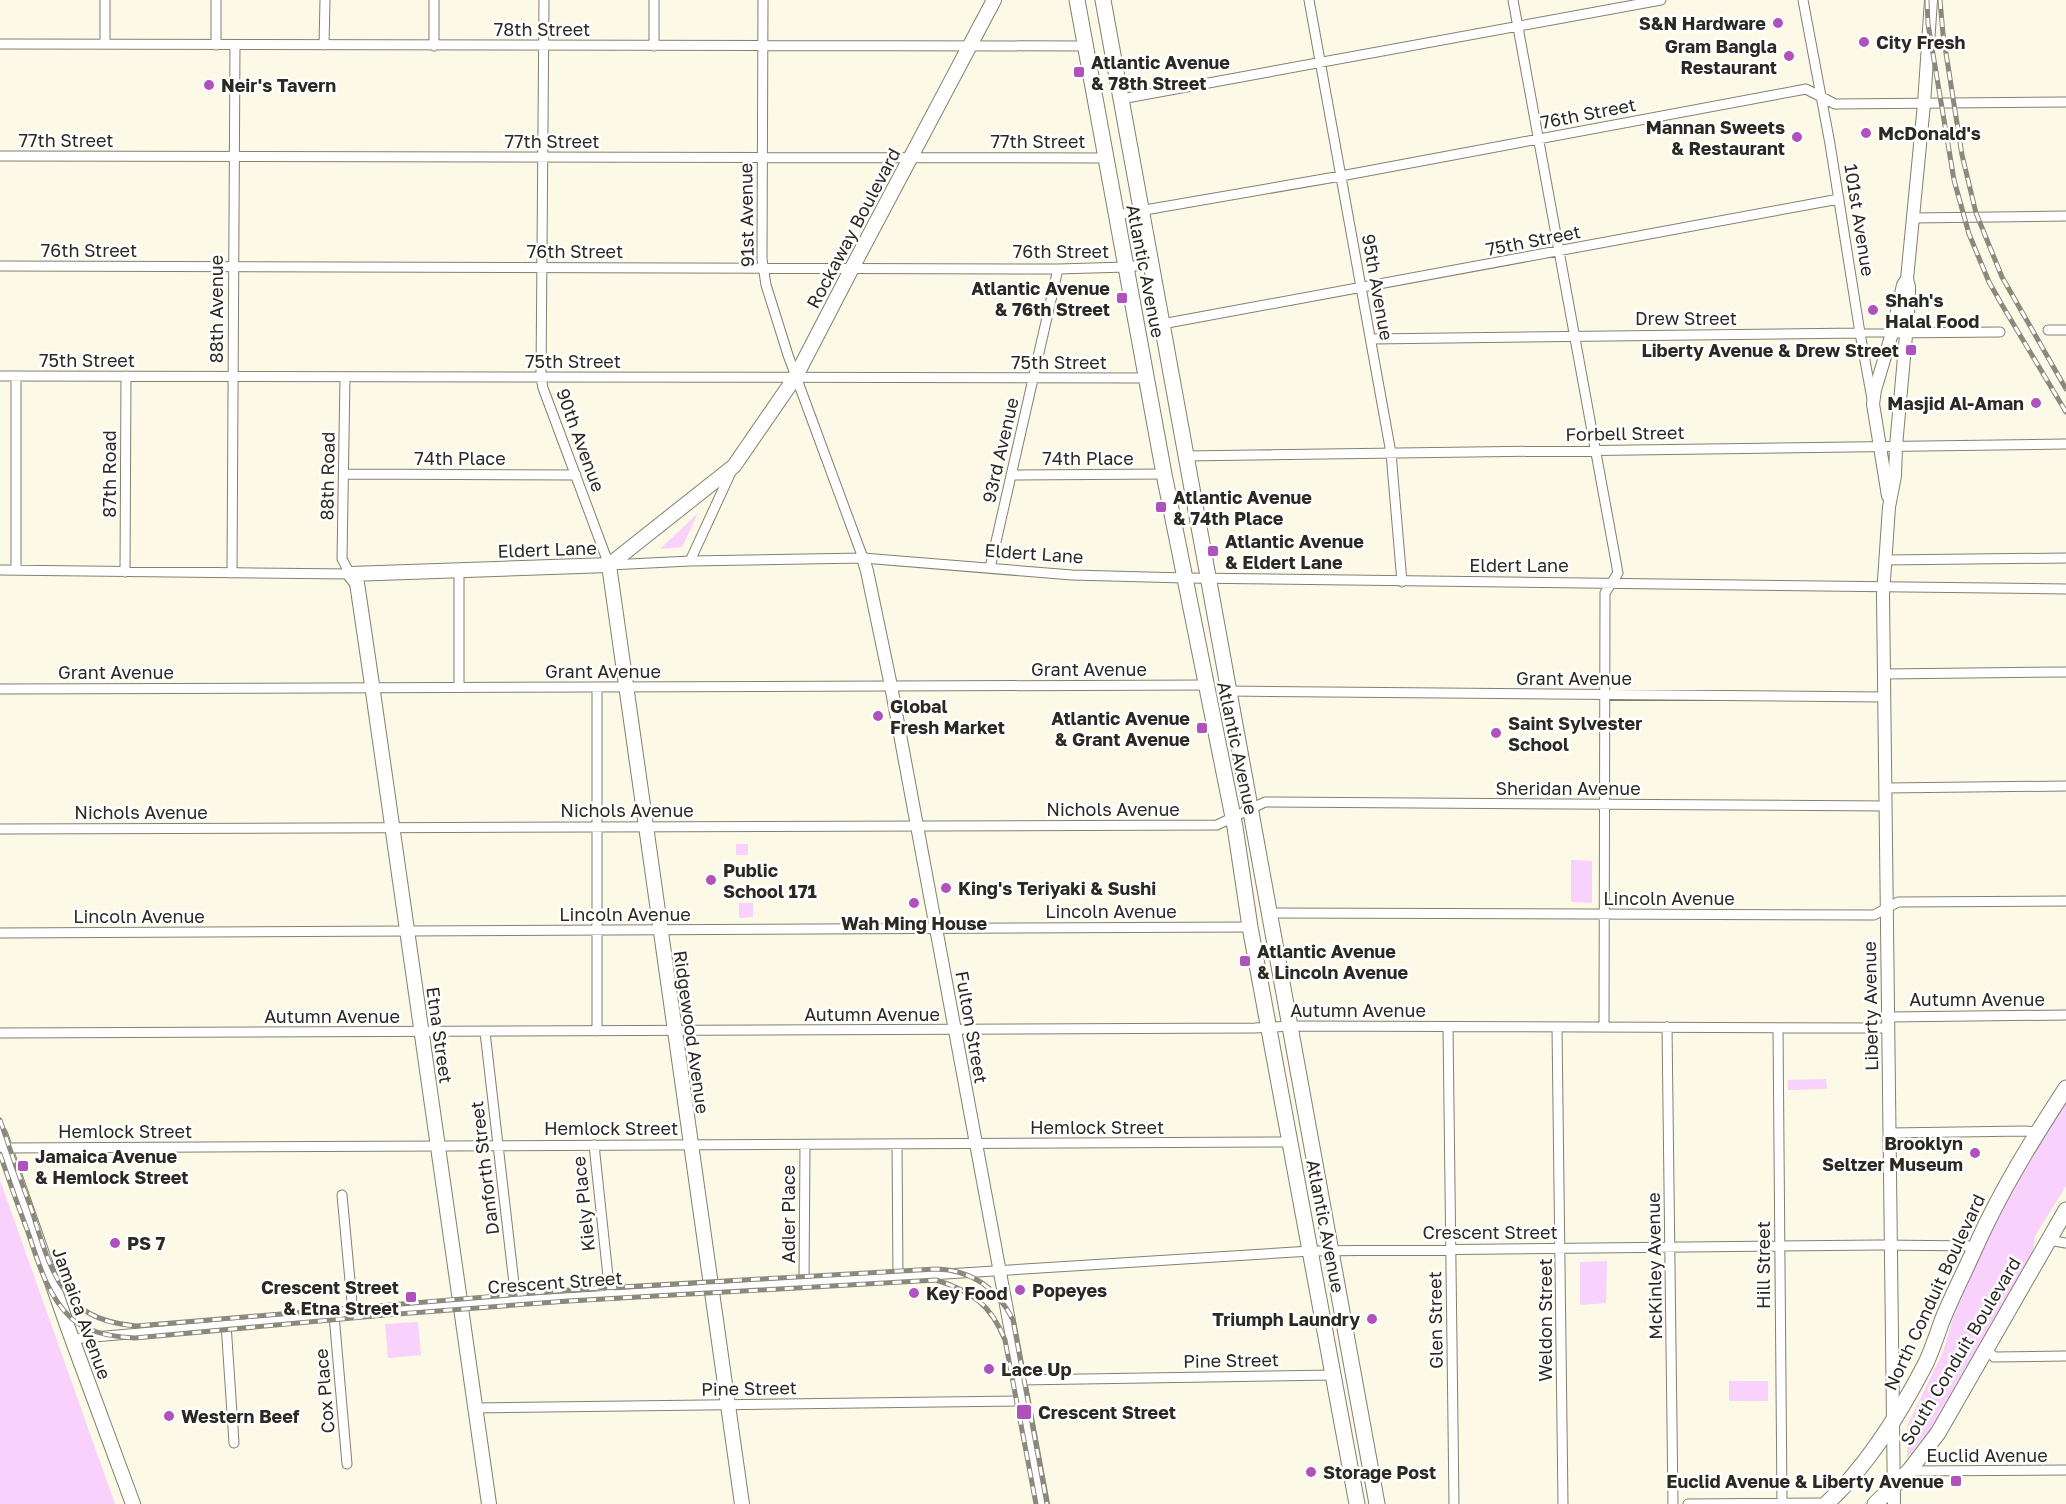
<svg xmlns="http://www.w3.org/2000/svg" width="2066" height="1504" font-family="'Golos Text',sans-serif">
<style>
.green{fill:#f8d1fc}
.lines{fill:none;stroke-linecap:round;stroke-linejoin:round}
.pedestrian-casing{stroke:#838070;stroke-width:9}
.minor-casing{stroke:#838070;stroke-width:11}
.tertiary-casing{stroke:#838070;stroke-width:14}
.secondary-casing{stroke:#838070;stroke-width:16}
.primary-casing{stroke:#838070;stroke-width:17}
.pedestrian{stroke:#fff;stroke-width:7}
.minor{stroke:#fff;stroke-width:9}
.tertiary{stroke:#fff;stroke-width:12}
.secondary{stroke:#fff;stroke-width:14}
.primary{stroke:#fff;stroke-width:15}
.rail-casing{stroke:#8a897c;stroke-width:5}
.rail{stroke:#fff;stroke-width:3;stroke-dasharray:9;stroke-linecap:butt}
.poi-dot{fill:#af52bb;stroke:#fff;stroke-width:2}
.labels{text-anchor:middle;dominant-baseline:central;stroke-width:5;stroke-linejoin:round;paint-order:stroke}
.poi-label{font-size:18px;font-weight:bold;fill:#2a2922;stroke:#fff;text-anchor:start}
.street-label{font-size:18px;fill:#2a2922;stroke:#fff}
</style>
<rect width="100%" height="100%" fill="#fcf9e7"/>
<path class="green" d="M698 513 682 547 660 549Z
M736 844H748V855H736Z
M1571 860 1592 861V903L1571 902Z
M739 903H753V917L739 918Z
M1826 1079 1827 1089 1788 1090V1080Z
M2066 1103V1186L2035 1236 2033 1251 1930 1429 1907 1458V1426L1943 1352 1953 1318 1988 1236 2030 1157Z
M0 1180 115 1504H0Z
M1607 1261 1606 1303 1580 1305V1262Z
M418 1322 421 1355 388 1358 385 1324Z
M1729 1381H1768V1401H1729Z"/>
<g class="lines">
<defs>
<path id="pedestrian" d="M1860 333H1892"/>
<path id="minor" d="M216 0V45
M544 0 541 377 543 388 609 565 690 561 863 558 1072 575 1185 578 2066 589
M763 0 762 259 766 285 788 355 863 558
M1309 0 1391 453 1402 582
M1513 0 1618 573 1605 593 1604 1027
M1803 0 1830 144 1860 333 1872 399
M0 44 1085 46
M105 44V0
M324 45 325 0
M434 46V0
M654 46V0
M1121 99 1661 0
M0 156 1105 158
M1116 215 1341 176 1806 89 1835 104 2066 102
M1913 218 2066 216
M0 266 1058 269 1127 267 1150 264
M1162 324 1839 199
M2048 330H2066
M1892 333 2000 332
M1371 339 1860 333
M0 376 1146 378
M1185 456 2066 444
M344 474 576 475
M1012 475 1164 474
M1885 560 2066 558
M690 561 732 470
M990 568 1058 269
M0 570 350 574 342 559 345 377
M16 570V376
M459 570V687
M125 572 126 376
M232 573 235 45
M1884 674 2066 672
M597 687V1031
M0 689 1205 685
M1227 691 1884 697
M1886 788 2066 786
M0 829 1217 825 1265 802 1886 806
M1269 913 1874 915 1898 902 2066 901
M0 933 1250 927
M1889 1017 2066 1015
M1448 1027 1454 1504
M1557 1027 1563 1504
M1667 1027 1673 1504
M1778 1028 1782 1502
M485 1032 516 1301
M0 1033 1255 1028 1291 1026 1889 1028
M1890 1133 2025 1131 2037 1132
M897 1144 898 1277
M594 1145 610 1295
M4 1148 1291 1142
M342 1195 353 1313
M2048 1240 2066 1243
M804 1283 805 1145
M334 1315 347 1464
M226 1324 234 1443
M72 1339 469 1304 1311 1251 1879 1245 1976 1246
M1986 1349 1994 1357 2066 1356
M1019 1380 1334 1375
M476 1408 1023 1401
M1909 1471 2066 1470
M1688 1504 1827 1503"/>
<path id="tertiary" d="M1888 496 1873 404 1875 390 1892 333 1903 285 1907 279 1924 104 1931 0
M863 558 867 571 891 686 1043 1504
M1894 1504 1883 595 1889 507 1895 476 1896 446 1909 302V287L1907 279"/>
<path id="secondary" d="M609 565 742 1504
M609 565 734 466 796 376 852 268 994 0
M350 574 357 583 371 678 489 1504
M350 574 609 565
M0 1134 68 1328 133 1504"/>
<path id="primary" d="M1077 0 1164 474 1235 827 1250 927 1357 1504
M1103 0C1191 502 1289 1002 1377 1504
M1826 1504C1868 1466 1900 1413 1926 1363 1932 1350 1937 1335 1942 1321 1952 1296 1965 1271 1976 1246 2001 1190 2033 1139 2066 1088
M1875 1504 1909 1471 1938 1433 2066 1210"/>
</defs>
<use href="#pedestrian" class="pedestrian-casing"/>
<use href="#minor" class="minor-casing"/>
<use href="#tertiary" class="tertiary-casing"/>
<use href="#secondary" class="secondary-casing"/>
<use href="#primary" class="primary-casing"/>
<use href="#pedestrian" class="pedestrian"/>
<use href="#minor" class="minor"/>
<use href="#tertiary" class="tertiary"/>
<use href="#secondary" class="secondary"/>
<use href="#primary" class="primary"/>
<defs>
<path id="rail" d="M1927 0 1928 24 1954 180 1969 234 1989 282 2002 305 2066 412
M1940 0 1943 34 1962 155 1976 213 2002 277 2066 389
M0 1120C10 1149 20 1179 31 1208 42 1241 51 1283 80 1307 96 1320 116 1324 136 1326L569 1290 936 1269C971 1270 997 1288 1013 1320L1047 1504
M0 1154C9 1180 18 1206 28 1232 38 1262 47 1295 71 1318 87 1333 114 1337 135 1338L385 1315 568 1301 936 1280C972 1291 991 1305 1005 1340L1036 1504"/>
</defs>
<use href="#rail" class="rail-casing"/>
<use href="#rail" class="rail"/>
</g>
<g class="poi-dot">
<circle cx="1778" cy="23" r="6"/>
<circle cx="1864" cy="42" r="6"/>
<circle cx="1789" cy="56" r="6"/>
<rect x="1073" y="66" width="12" height="12" rx="3"/>
<circle cx="209" cy="85" r="6"/>
<circle cx="1866" cy="133" r="6"/>
<circle cx="1797" cy="137" r="6"/>
<rect x="1116" y="292" width="12" height="12" rx="3"/>
<circle cx="1873" cy="310" r="6"/>
<rect x="1905" y="344" width="12" height="12" rx="3"/>
<circle cx="2036" cy="403" r="6"/>
<rect x="1155" y="501" width="12" height="12" rx="3"/>
<rect x="1207" y="545" width="12" height="12" rx="3"/>
<circle cx="878" cy="716" r="6"/>
<rect x="1196" y="722" width="12" height="12" rx="3"/>
<circle cx="1496" cy="733" r="6"/>
<circle cx="711" cy="880" r="6"/>
<circle cx="946" cy="888" r="6"/>
<circle cx="914" cy="903" r="6"/>
<rect x="1239" y="955" width="12" height="12" rx="3"/>
<circle cx="1975" cy="1153" r="6"/>
<rect x="17" y="1160" width="12" height="12" rx="3"/>
<circle cx="115" cy="1243" r="6"/>
<circle cx="1020" cy="1290" r="6"/>
<circle cx="914" cy="1293" r="6"/>
<rect x="405" y="1291" width="12" height="12" rx="3"/>
<circle cx="1372" cy="1319" r="6"/>
<circle cx="989" cy="1369" r="6"/>
<rect x="1016" y="1404" width="16" height="16" rx="3"/>
<circle cx="169" cy="1416" r="6"/>
<circle cx="1311" cy="1472" r="6"/>
<rect x="1950" y="1475" width="12" height="12" rx="3"/>
</g>
<g class="labels">
<g class="poi-label">
<text x="1766" y="23" text-anchor="end">S&amp;N Hardware</text>
<text x="1876" y="42">City Fresh</text>
<text x="1777" y="46" text-anchor="end">Gram Bangla<tspan x="1777" dy="21">Restaurant</tspan></text>
<text x="1091" y="62">Atlantic Avenue<tspan x="1091" dy="21">&amp; 78th Street</tspan></text>
<text x="221" y="85">Neir's Tavern</text>
<text x="1785" y="127" text-anchor="end">Mannan Sweets<tspan x="1785" dy="21">&amp; Restaurant</tspan></text>
<text x="1878" y="133">McDonald's</text>
<text x="1110" y="288" text-anchor="end">Atlantic Avenue<tspan x="1110" dy="21">&amp; 76th Street</tspan></text>
<text x="1885" y="300">Shah's<tspan x="1885" dy="21">Halal Food</tspan></text>
<text x="1899" y="350" text-anchor="end">Liberty Avenue &amp; Drew Street</text>
<text x="2024" y="403" text-anchor="end">Masjid Al-Aman</text>
<text x="1173" y="497">Atlantic Avenue<tspan x="1173" dy="21">&amp; 74th Place</tspan></text>
<text x="1225" y="541">Atlantic Avenue<tspan x="1225" dy="21">&amp; Eldert Lane</tspan></text>
<text x="890" y="706">Global<tspan x="890" dy="21">Fresh Market</tspan></text>
<text x="1190" y="718" text-anchor="end">Atlantic Avenue<tspan x="1190" dy="21">&amp; Grant Avenue</tspan></text>
<text x="1508" y="723">Saint Sylvester<tspan x="1508" dy="21">School</tspan></text>
<text x="723" y="870">Public<tspan x="723" dy="21">School 171</tspan></text>
<text x="958" y="888">King's Teriyaki &amp; Sushi</text>
<text x="914" y="923" text-anchor="middle">Wah Ming House</text>
<text x="1257" y="951">Atlantic Avenue<tspan x="1257" dy="21">&amp; Lincoln Avenue</tspan></text>
<text x="1963" y="1143" text-anchor="end">Brooklyn<tspan x="1963" dy="21">Seltzer Museum</tspan></text>
<text x="35" y="1156">Jamaica Avenue<tspan x="35" dy="21">&amp; Hemlock Street</tspan></text>
<text x="127" y="1243">PS 7</text>
<text x="399" y="1287" text-anchor="end">Crescent Street<tspan x="399" dy="21">&amp; Etna Street</tspan></text>
<text x="1032" y="1290">Popeyes</text>
<text x="926" y="1293">Key Food</text>
<text x="1360" y="1319" text-anchor="end">Triumph Laundry</text>
<text x="1001" y="1369">Lace Up</text>
<text x="1038" y="1412">Crescent Street</text>
<text x="181" y="1416">Western Beef</text>
<text x="1323" y="1472">Storage Post</text>
<text x="1944" y="1481" text-anchor="end">Euclid Avenue &amp; Liberty Avenue</text>
</g>
<g class="street-label">
<text x="542" y="29">78th Street</text>
<text transform="translate(1588 113) rotate(-11)">76th Street</text>
<text x="66" y="140">77th Street</text>
<text x="552" y="141">77th Street</text>
<text x="1038" y="141">77th Street</text>
<text transform="translate(746 215) rotate(-91)">91st Avenue</text>
<text transform="translate(1860 220) rotate(81)">101st Avenue</text>
<text transform="translate(853 228) rotate(-62)">Rockaway Boulevard</text>
<text transform="translate(1533 240) rotate(-11)">75th Street</text>
<text x="89" y="250">76th Street</text>
<text x="575" y="251">76th Street</text>
<text x="1061" y="251">76th Street</text>
<text transform="translate(1146 271) rotate(79)">Atlantic Avenue</text>
<text transform="translate(1378 287) rotate(80)">95th Avenue</text>
<text transform="translate(216 309) rotate(-90)">88th Avenue</text>
<text x="1686" y="318">Drew Street</text>
<text x="87" y="360">75th Street</text>
<text x="573" y="361">75th Street</text>
<text x="1059" y="362">75th Street</text>
<text transform="translate(1625 433) rotate(-1)">Forbell Street</text>
<text transform="translate(581 440) rotate(70)">90th Avenue</text>
<text transform="translate(1000 450) rotate(-77)">93rd Avenue</text>
<text x="460" y="458">74th Place</text>
<text x="1088" y="458">74th Place</text>
<text transform="translate(109 474) rotate(-90)">87th Road</text>
<text transform="translate(327 476) rotate(-89)">88th Road</text>
<text transform="translate(547 549) rotate(-2)">Eldert Lane</text>
<text transform="translate(1034 553) rotate(4)">Eldert Lane</text>
<text x="1519" y="565">Eldert Lane</text>
<text x="1089" y="669">Grant Avenue</text>
<text x="603" y="671">Grant Avenue</text>
<text x="116" y="672">Grant Avenue</text>
<text x="1574" y="678">Grant Avenue</text>
<text transform="translate(1238 748) rotate(78)">Atlantic Avenue</text>
<text x="1568" y="788">Sheridan Avenue</text>
<text x="1113" y="809">Nichols Avenue</text>
<text x="627" y="810">Nichols Avenue</text>
<text x="141" y="812">Nichols Avenue</text>
<text x="1669" y="898">Lincoln Avenue</text>
<text x="1111" y="911">Lincoln Avenue</text>
<text x="625" y="914">Lincoln Avenue</text>
<text x="139" y="916">Lincoln Avenue</text>
<text x="1977" y="999">Autumn Avenue</text>
<text transform="translate(1870 1006) rotate(-91)">Liberty Avenue</text>
<text x="1358" y="1010">Autumn Avenue</text>
<text x="872" y="1014">Autumn Avenue</text>
<text x="332" y="1016">Autumn Avenue</text>
<text transform="translate(972 1027) rotate(80)">Fulton Street</text>
<text transform="translate(692 1032) rotate(82)">Ridgewood Avenue</text>
<text transform="translate(440 1035) rotate(82)">Etna Street</text>
<text x="1097" y="1127">Hemlock Street</text>
<text x="611" y="1128">Hemlock Street</text>
<text x="125" y="1131">Hemlock Street</text>
<text transform="translate(484 1168) rotate(-97)">Danforth Street</text>
<text transform="translate(583 1204) rotate(-96)">Kiely Place</text>
<text transform="translate(788 1214) rotate(-90)">Adler Place</text>
<text transform="translate(1326 1226) rotate(79)">Atlantic Avenue</text>
<text x="1490" y="1232">Crescent Street</text>
<text transform="translate(1763 1265) rotate(-90)">Hill Street</text>
<text transform="translate(1654 1266) rotate(-91)">McKinley Avenue</text>
<text transform="translate(555 1282) rotate(-4)">Crescent Street</text>
<text transform="translate(1934 1292) rotate(-65)">North Conduit Boulevard</text>
<text transform="translate(82 1313) rotate(70)">Jamaica Avenue</text>
<text transform="translate(1435 1320) rotate(-91)">Glen Street</text>
<text transform="translate(1545 1320) rotate(-90)">Weldon Street</text>
<text transform="translate(1960 1351) rotate(-59)">South Conduit Boulevard</text>
<text transform="translate(1231 1360) rotate(-1)">Pine Street</text>
<text transform="translate(749 1388) rotate(-1)">Pine Street</text>
<text transform="translate(324 1391) rotate(-95)">Cox Place</text>
<text x="1987" y="1455">Euclid Avenue</text>
</g>
</g>
</svg>
